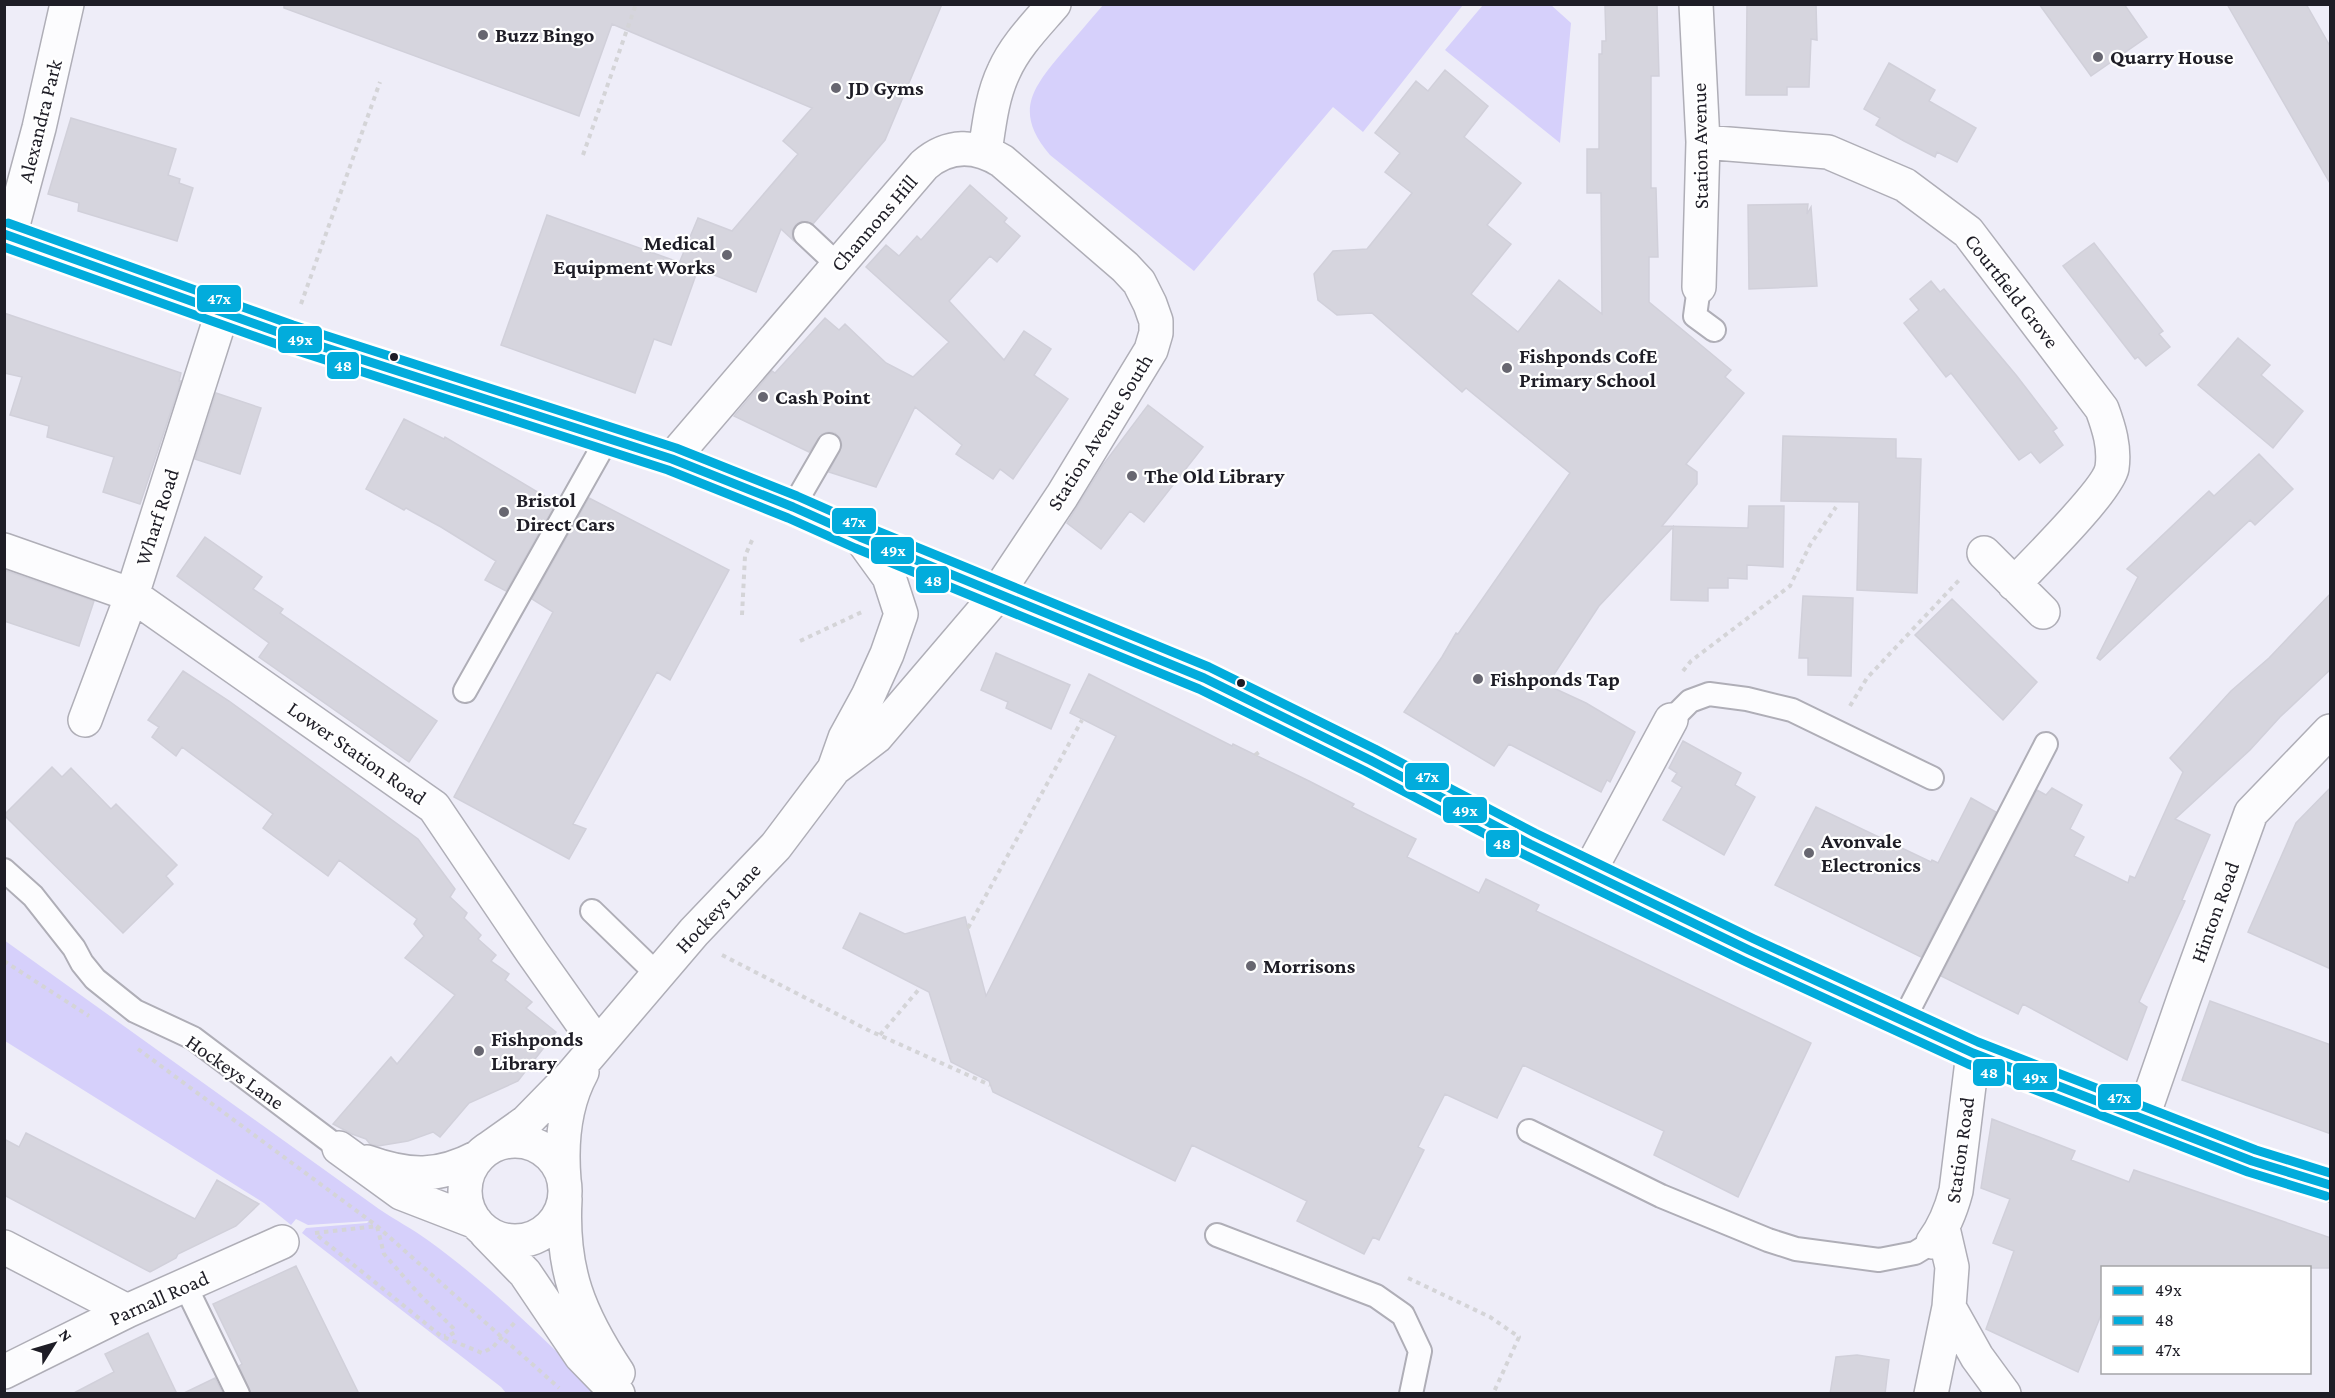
<svg xmlns="http://www.w3.org/2000/svg" width="2335" height="1398" font-family="'Crimson Pro',serif">
<style>
.green{fill:#d6d0fb}
.building{fill:#d6d5de;stroke:#d1d0da;stroke-width:1.5}
.lines{fill:none;stroke-linecap:round;stroke-linejoin:round}
.service-casing{stroke:#afaeb7;stroke-width:26}
.minor-casing{stroke:#afaeb7;stroke-width:36}
.primary-casing{stroke:#afaeb7;stroke-width:36}
.path{stroke:#d4d4d7;stroke-width:4;stroke-dasharray:4.5 4.5;stroke-linecap:butt}
.service{stroke:#fcfcfe;stroke-width:22}
.minor{stroke:#fcfcfe;stroke-width:33}
.primary{stroke:#fcfcfe;stroke-width:33}
.bus-1-casing{stroke:#fff;stroke-width:14}
.bus-2-casing{stroke:#fff;stroke-width:14}
.bus-3-casing{stroke:#fff;stroke-width:14}
.bus-1{stroke:#02acdc;stroke-width:9}
.bus-2{stroke:#02acdc;stroke-width:9}
.bus-3{stroke:#02acdc;stroke-width:9}
.poi-dot{fill:#676670;stroke:#fff;stroke-width:2}
.bus-dot{fill:#1e1d26;stroke:#fff;stroke-width:2}
.labels{text-anchor:middle;dominant-baseline:central;stroke-width:4.5;stroke-linejoin:round;paint-order:stroke}
.poi-label{font-size:21px;font-weight:bold;fill:#1e1d26;stroke:#fff;text-anchor:start}
.street-label{font-size:21px;fill:#1e1d26;stroke:#fff}
.line-badge{stroke:#fff;stroke-width:2}
.badge-label{font-size:16px;text-anchor:middle;font-weight:bold;fill:#fff}
</style>
<rect width="100%" height="100%" fill="#eeedf8"/>
<path class="green" d="M1104 4H1463V5L1363 132 1333 107 1194 271 1050 155C1015 113 1030 91 1061 54 1075 38 1089 21 1104 4Z
M1483 5H1551L1571 23 1560 143 1445 50Z
M4 940 379 1209C395 1220 413 1229 429 1241 491 1286 545 1340 599 1393H506L501 1387 302 1233 306 1228 367 1223 369 1221 308 1225 296 1219 291 1225 264 1203 5 1041Z"/>
<path class="building" d="M284 4H942L885 140 813 224 802 221 796 224 792 231 793 240 781 229 756 292 680 261 698 218 732 231 798 154 783 141 812 108 612 24 579 116 284 8Z
M1633 4 1657 5 1659 76H1651V188H1656L1658 257H1649V302L1731 370 1725 377 1744 393 1686 464 1697 472V484L1662 526 1748 528 1749 506H1784L1783 567 1747 565V579L1728 578V588H1708V601L1671 600 1673 527 1599 606 1547 685 1586 703 1635 732 1610 782 1607 780 1601 792 1509 744 1494 766 1404 712 1442 657 1456 633 1458 634 1570 473 1466 388 1462 392 1372 313 1337 315 1318 300 1314 274 1333 251 1367 249 1412 193 1385 172 1400 153 1375 133 1416 81 1428 91 1445 70 1488 106 1464 137 1521 183 1487 225 1511 244 1471 294 1518 332 1559 280 1602 314 1601 193H1587V149H1599V54H1602V41H1606L1605 6Z
M1747 4H1816L1817 40 1811 39 1809 87H1787V95H1746Z
M2039 4H2124L2147 37 2091 76Z
M2227 4H2306L2331 48V185Z
M1889 63 1935 90 1929 101 1976 128 1957 162 1937 152 1935 157 1904 141 1876 125 1880 118 1864 109Z
M71 118 176 149 168 175 180 179 179 183 193 188 177 241 78 211 79 203 48 194Z
M970 185 1007 218 1004 222 1020 236 997 262 990 256 949 301 1004 360 1024 331 1051 349 1034 375 1068 399 1013 479 1000 469 993 479 956 454 962 445 915 407 876 487 829 472 842 446 840 438 835 433 828 432 822 434 809 452 734 416 772 371 775 373 825 318 839 330 845 324 886 363 913 377 949 342 866 267 886 245 899 256 917 236 921 240Z
M1808 204 1807 214 1811 207 1817 286 1749 289 1748 205Z
M547 215 698 269 671 345 654 339 635 393 501 345Z
M2094 243 2163 331 2159 334 2170 347 2146 366 2138 357 2135 359 2063 266Z
M1931 281 1940 292 1944 289 2016 375 2057 428 2053 431 2063 445 2040 463 2031 452 2019 460 1951 373 1946 377 1904 323 1919 310 1910 299Z
M4 313 181 373 179 381H181L140 504 103 492 114 457 47 437 49 426 10 415 22 377 4 373Z
M2238 338 2270 365 2261 375 2303 411 2273 448 2198 385Z
M216 393 261 408 240 474 195 459Z
M1148 405 1203 447 1144 522 1130 511 1101 549 1067 523 1103 465Z
M404 419 444 439 445 437 556 503 506 591 485 580 496 561 441 527 406 508 404 510 366 489Z
M1783 436 1896 439V458L1921 459 1917 593 1857 590 1859 502 1781 501Z
M2259 454 2293 489 2255 525 2250 520 2100 660 2097 658 2138 577 2127 569 2209 491 2214 496Z
M589 498 729 570 670 680 657 672 573 824 586 829 569 859 454 797 553 612 532 599Z
M205 537 262 577 253 589 283 609 280 613 437 721 409 762 259 657 269 643 177 576Z
M4 570 94 601 79 646 4 621Z
M2331 593V669L2280 717 2250 750 2175 819 2210 835 2182 900 2185 901 2139 1002 2147 1007 2127 1060 2023 1004 2018 1014 1941 976 2037 790 2046 795 2052 788 2082 805 2070 829 2084 837 2074 856 2128 883 2130 876 2135 878 2183 772 2170 758 2231 691 2269 658Z
M1803 596 1853 598 1851 676 1808 675V658H1799Z
M1952 599 2037 682 2003 720 1915 635Z
M996 653 1070 685 1051 729 1006 708 1008 702 981 690Z
M183 671 229 701 418 839 455 889 450 897 467 913 464 918 481 935 478 939 496 955 491 961 509 974 505 980 532 1002 526 1008 556 1032 518 1081 469 1103 440 1137 433 1132 408 1141 378 1146 370 1144 366 1139 352 1134 333 1124 391 1057 397 1064 455 995 405 958 424 936 414 924 417 919 339 860 328 876 263 828 273 814 182 747 176 756 152 737 159 727 148 720Z
M1089 674 1232 746 1233 744 1309 781 1354 804 1352 807 1416 839 1407 857 1479 893 1486 879 1539 905 1536 911 1811 1043 1738 1197 1654 1155 1664 1131 1523 1065 1497 1118 1445 1094 1418 1147 1424 1150 1379 1240 1373 1237 1364 1254 1297 1221 1307 1201 1192 1145 1175 1181 993 1092 989 1081 951 1062 929 992 843 948 860 913 905 934 965 917 986 996 1116 736 1070 713Z
M1683 741 1741 773 1735 785 1755 797 1724 855 1663 820 1682 787 1672 781 1677 773 1669 768Z
M52 767 62 777 71 768 111 809 116 804 177 865 166 876 173 884 123 933 4 815Z
M2331 787V969L2248 932 2296 823Z
M1971 798 1996 812 1921 957 1775 885 1816 807 1931 862 1932 860 1938 863Z
M2210 1001 2331 1045V1134L2182 1080Z
M1992 1119 2075 1151 2071 1160 2129 1182 2134 1170 2331 1238V1268H2103V1310L2078 1372 1986 1329 2014 1251 1993 1243 2010 1199 1981 1188Z
M26 1133 195 1219 217 1180 259 1204 236 1226 178 1254 176 1258 150 1272 4 1195V1139L19 1147Z
M296 1266 359 1394H251L239 1366 242 1364 213 1304Z
M148 1333 177 1394H72L114 1372 105 1354Z
M1857 1355 1889 1360 1885 1394H1830L1836 1357Z
M215 1378 223 1394H182Z"/>
<g class="lines">
<defs>
<path id="service" d="M805 234 838 265
M1699 287 1695 316 1714 330
M793 507 829 445
M465 691 607 439
M1671 720 1690 701 1709 694 1747 699 1792 710 1932 778
M4 870 33 896 74 948 82 963 95 979 135 1011 193 1038 339 1148
M592 911 658 975
M1903 1021 2046 744
M1529 1131 1661 1196 1768 1240 1796 1249 1879 1260 1915 1253 1933 1242
M1217 1235 1376 1296 1403 1315 1420 1351 1411 1394
M186 1287 238 1394"/>
<path id="minor" d="M1696 4 1703 142 1699 287
M1703 142 1828 152 1905 185 1968 232 2102 409C2109 428 2115 447 2112 468 2108 490 2034 563 2014 584
M985 152C989 125 992 96 1004 71 1015 46 1036 25 1054 4
M10 236 39 128 67 4
M672 459 924 165C948 144 975 144 1002 161L1125 267 1139 282 1150 304 1156 321V333L1151 350 1062 496 992 601 876 737 834 769
M4 550 132 595 434 807 532 952 597 1044
M1984 553 2043 612
M85 720 132 595 222 313
M1589 872 1671 720
M2142 1119 2184 998 2251 813 2330 731
M465 1191a50 50 0 1 1 100 0a50 50 0 1 1-100 0Z
M491 1147 526 1122 573 1074 694 932 776 846 834 769 845 738 868 696 887 654 901 614 889 577 860 537
M339 1148 401 1193 476 1222
M367 1162C409 1177 438 1178 478 1157
M564 1180C561 1144 564 1105 582 1072
M565 1199C561 1270 579 1314 618 1373
M486 1233 525 1273 581 1356 618 1394
M1933 1242C1945 1226 1951 1210 1956 1191L1973 1053
M4 1247 127 1311
M1949 1307 1977 1357 2004 1394
M4 1372 127 1311 282 1242
M1931 1394 1949 1307 1952 1267 1943 1228"/>
<path id="primary" d="M4 234 289 336 672 459 793 507 860 537 1204 678 1370 760 1530 844 1749 950 1973 1053 2252 1161 2330 1185"/>
</defs>
<use href="#service" class="service-casing"/>
<use href="#minor" class="minor-casing"/>
<use href="#primary" class="primary-casing"/>
<path class="path" d="M583 155 636 4
M301 304 380 82
M742 615 745 556 753 538
M800 641 864 611
M1683 671 1691 661 1790 586 1810 545 1836 507
M1850 706 1867 678 1961 578
M1255 755 1259 752
M968 928 1082 720
M722 955 868 1030 990 1085
M4 961 89 1016
M880 1035 920 988
M138 1049 377 1226 559 1388
M315 1233 377 1226 384 1254 418 1293 453 1328 455 1332 450 1335 444 1336
M318 1236 441 1336 482 1353 493 1347 516 1321
M1408 1278 1490 1317 1519 1337 1493 1394"/>
<use href="#service" class="service"/>
<use href="#minor" class="minor"/>
<use href="#primary" class="primary"/>
<defs>
<path id="bus-1" d="M4 234 289 336 672 459 793 507 860 537 1204 678 1370 760 1530 844 1749 950 1973 1053 2252 1161 2330 1185"/>
<path id="bus-2" d="M4 247 285 347 668 470 788 518 855 548 1199 689 1365 771 1525 855 1744 961 1968 1064 2248 1172 2326 1196"/>
<path id="bus-3" d="M8 223 293 325 676 448 797 496 865 526 1209 667 1375 749 1535 833 1754 939 1978 1042 2256 1150 2330 1173"/>
</defs>
<use href="#bus-1" class="bus-1-casing"/>
<use href="#bus-2" class="bus-2-casing"/>
<use href="#bus-3" class="bus-3-casing"/>
<use href="#bus-1" class="bus-1"/>
<use href="#bus-2" class="bus-2"/>
<use href="#bus-3" class="bus-3"/>
</g>
<g class="poi-dot">
<circle cx="483" cy="35" r="6"/>
<circle cx="2098" cy="57" r="6"/>
<circle cx="836" cy="88" r="6"/>
<circle cx="727" cy="255" r="6"/>
<circle cx="1507" cy="368" r="6"/>
<circle cx="763" cy="397" r="6"/>
<circle cx="1132" cy="476" r="6"/>
<circle cx="504" cy="512" r="6"/>
<circle cx="1478" cy="679" r="6"/>
<circle cx="1809" cy="853" r="6"/>
<circle cx="1251" cy="966" r="6"/>
<circle cx="479" cy="1051" r="6"/>
</g>
<g class="bus-dot">
<circle cx="394" cy="357" r="5"/>
<circle cx="1241" cy="683" r="5"/>
</g>
<g class="labels">
<g class="poi-label">
<text x="495" y="35">Buzz Bingo</text>
<text x="2110" y="57">Quarry House</text>
<text x="848" y="88">JD Gyms</text>
<text x="715" y="243" text-anchor="end">Medical<tspan x="715" dy="24">Equipment Works</tspan></text>
<text x="1519" y="356">Fishponds CofE<tspan x="1519" dy="24">Primary School</tspan></text>
<text x="775" y="397">Cash Point</text>
<text x="1144" y="476">The Old Library</text>
<text x="516" y="500">Bristol<tspan x="516" dy="24">Direct Cars</tspan></text>
<text x="1490" y="679">Fishponds Tap</text>
<text x="1821" y="841">Avonvale<tspan x="1821" dy="24">Electronics</tspan></text>
<text x="1263" y="966">Morrisons</text>
<text x="491" y="1039">Fishponds<tspan x="491" dy="24">Library</tspan></text>
</g>
<g class="street-label">
<text transform="translate(40 121) rotate(-76)">Alexandra Park</text>
<text transform="translate(1700 146) rotate(-91)">Station Avenue</text>
<text transform="translate(874 223) rotate(-49)">Channons Hill</text>
<text transform="translate(2012 291) rotate(52)">Courtfield Grove</text>
<text transform="translate(1100 432) rotate(-58)">Station Avenue South</text>
<text transform="translate(157 517) rotate(-72)">Wharf Road</text>
<text transform="translate(357 753) rotate(35)">Lower Station Road</text>
<text transform="translate(718 908) rotate(-47)">Hockeys Lane</text>
<text transform="translate(2215 912) rotate(-70)">Hinton Road</text>
<text transform="translate(235 1072) rotate(35)">Hockeys Lane</text>
<text transform="translate(1960 1150) rotate(-82)">Station Road</text>
<text transform="translate(159 1298) rotate(-24)">Parnall Road</text>
</g>
</g>
<g class="line-badge">
<rect x="196" y="284" width="46" height="29" rx="6" fill="#02acdc"/>
<rect x="277" y="325" width="46" height="29" rx="6" fill="#02acdc"/>
<rect x="326" y="351" width="34" height="29" rx="6" fill="#02acdc"/>
<rect x="831" y="507" width="46" height="28" rx="6" fill="#02acdc"/>
<rect x="870" y="536" width="45" height="29" rx="6" fill="#02acdc"/>
<rect x="915" y="565" width="35" height="29" rx="6" fill="#02acdc"/>
<rect x="1404" y="762" width="46" height="29" rx="6" fill="#02acdc"/>
<rect x="1442" y="796" width="46" height="28" rx="6" fill="#02acdc"/>
<rect x="1485" y="829" width="35" height="29" rx="6" fill="#02acdc"/>
<rect x="1972" y="1058" width="34" height="29" rx="6" fill="#02acdc"/>
<rect x="2012" y="1062" width="46" height="29" rx="6" fill="#02acdc"/>
<rect x="2097" y="1083" width="45" height="28" rx="6" fill="#02acdc"/>
</g>
<g class="badge-label">
<text x="219" y="304">47x</text>
<text x="300" y="345">49x</text>
<text x="343" y="371">48</text>
<text x="854" y="527">47x</text>
<text x="893" y="556">49x</text>
<text x="933" y="586">48</text>
<text x="1427" y="782">47x</text>
<text x="1465" y="816">49x</text>
<text x="1502" y="849">48</text>
<text x="1989" y="1078">48</text>
<text x="2035" y="1083">49x</text>
<text x="2119" y="1103">47x</text>
</g>
<rect width="2335" height="1398" fill="none" stroke="#1e1d26" stroke-width="12"/>
<rect x="2101" y="1266" width="210" height="108" fill="#ffffff" stroke="#a5a5a8" stroke-width="1.5"/>
<rect x="2113" y="1286" width="30" height="9" fill="#02acdc" stroke="#a5a5a8" stroke-width="1.5"/>
<text x="2155" y="1296" font-size="18" fill="#1e1d26">49x</text>
<rect x="2113" y="1316" width="30" height="9" fill="#02acdc" stroke="#a5a5a8" stroke-width="1.5"/>
<text x="2155" y="1326" font-size="18" fill="#1e1d26">48</text>
<rect x="2113" y="1346" width="30" height="9" fill="#02acdc" stroke="#a5a5a8" stroke-width="1.5"/>
<text x="2155" y="1356" font-size="18" fill="#1e1d26">47x</text>
<g transform="translate(54 1344) rotate(53)" stroke="#ffffff" stroke-width="4.5" paint-order="stroke">
<path d="M0-4.5L10 22L0 15L-10 22Z" fill="#1e1d26"/>
<text y="-9" font-size="16" font-weight="bold" text-anchor="middle" fill="#1e1d26">N</text>
</g>
</svg>
